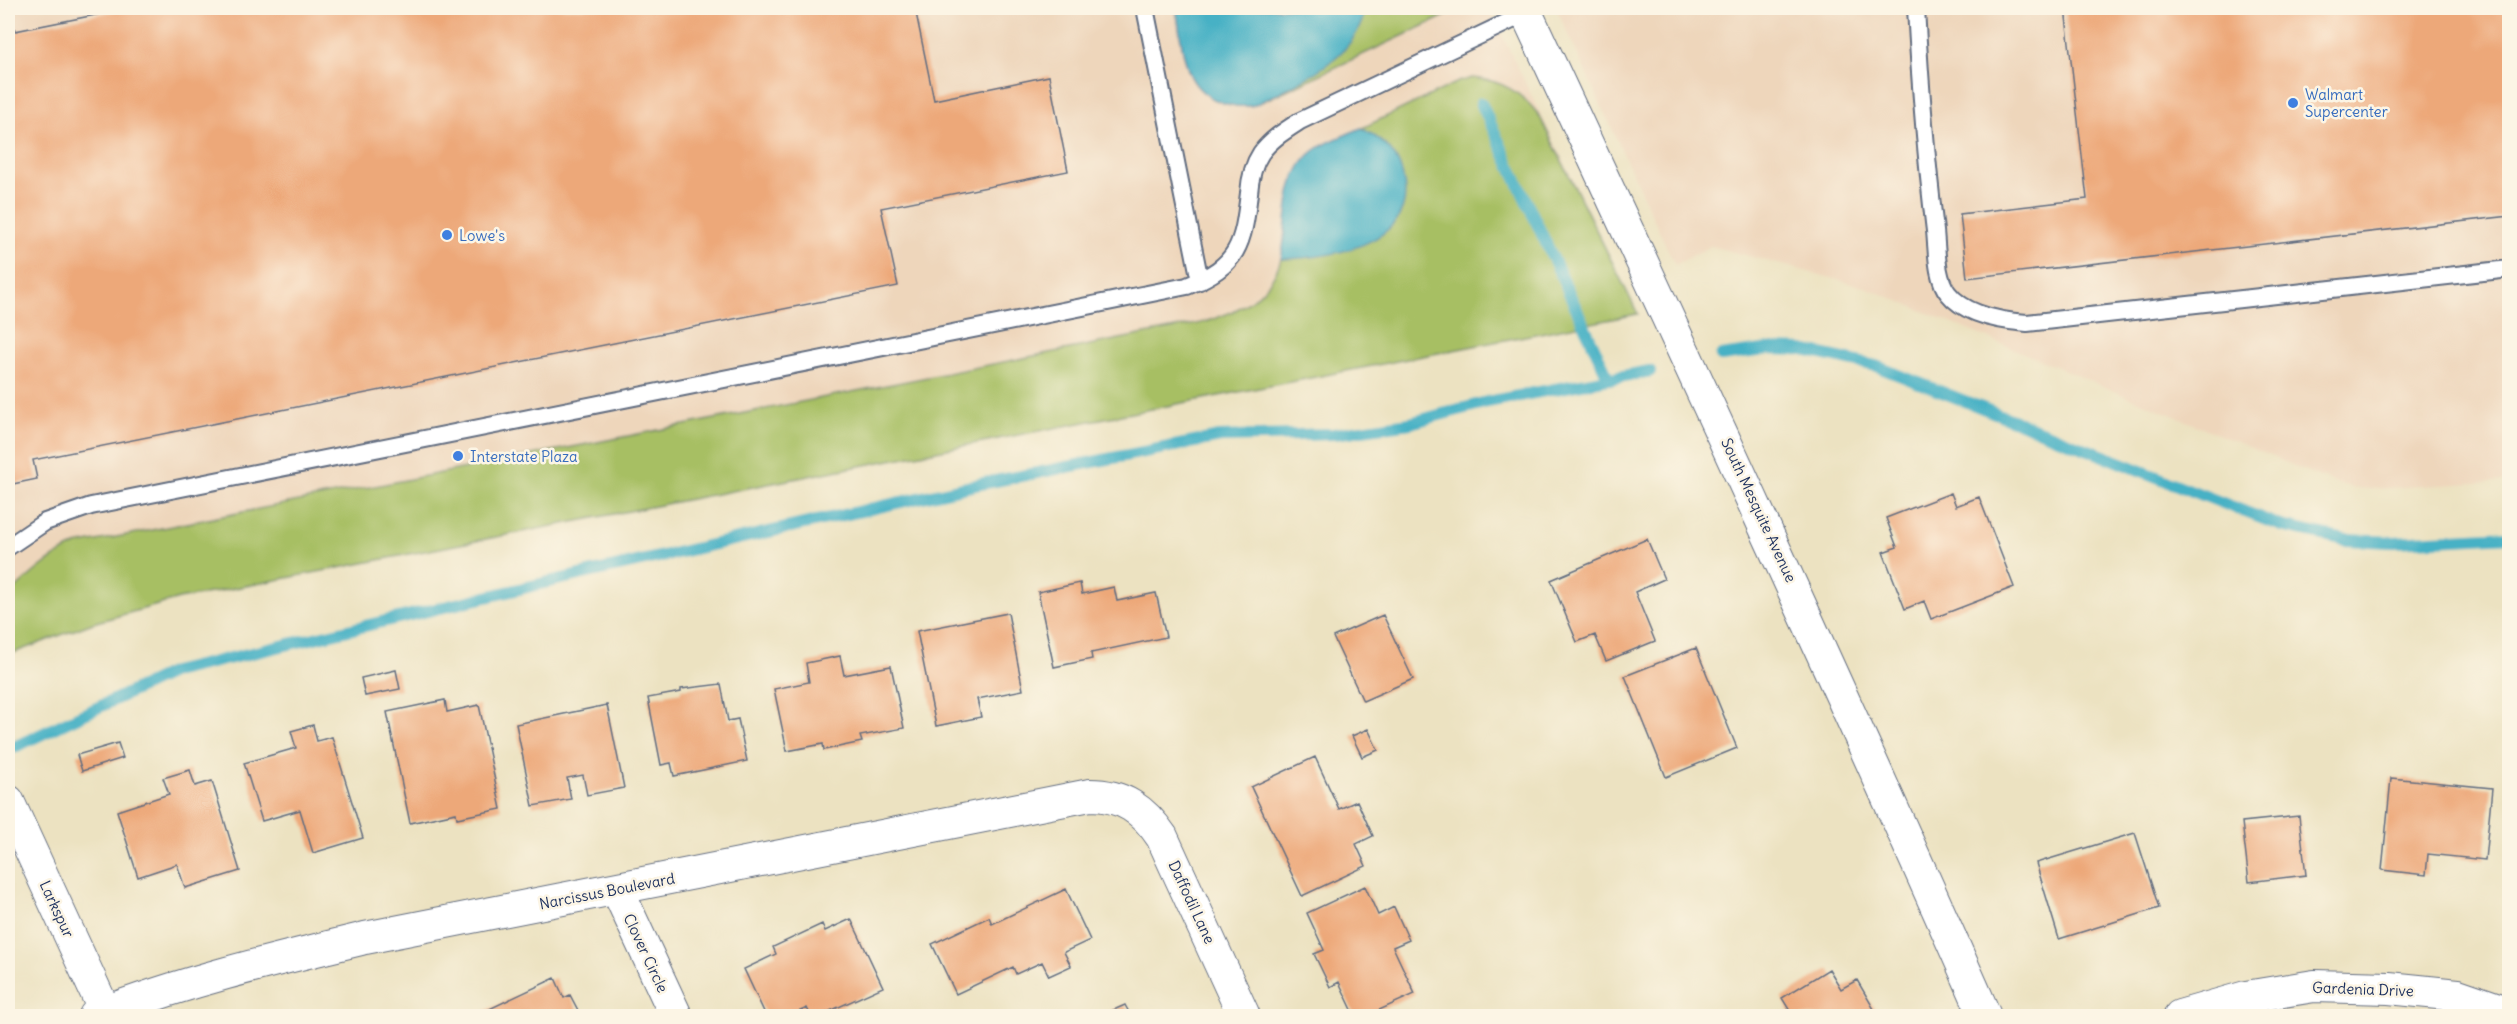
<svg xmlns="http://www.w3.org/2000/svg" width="2517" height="1024" font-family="Delius,sans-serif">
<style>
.built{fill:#eed6bb}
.green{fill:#a7bf64;stroke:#617761;stroke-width:1.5}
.water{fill:#46b1c5;stroke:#307092;stroke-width:1.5}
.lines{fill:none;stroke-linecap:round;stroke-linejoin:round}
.stream{stroke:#46b1c5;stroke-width:12}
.building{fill:#eda879}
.service-casing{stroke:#646e81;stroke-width:20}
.minor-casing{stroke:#646e81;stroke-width:34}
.service{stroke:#fff;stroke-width:16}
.minor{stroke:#fff;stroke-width:32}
.shop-dot{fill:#3f7fe0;stroke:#fcf5e5;stroke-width:2}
.labels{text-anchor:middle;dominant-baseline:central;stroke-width:5;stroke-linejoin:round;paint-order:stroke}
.shop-label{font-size:15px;fill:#366cbe;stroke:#fcf5e5;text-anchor:start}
.street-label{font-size:15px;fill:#1b2f5e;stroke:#fcf5e5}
</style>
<rect width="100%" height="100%" fill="#fcf5e5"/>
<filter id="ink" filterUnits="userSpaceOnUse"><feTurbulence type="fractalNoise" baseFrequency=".0167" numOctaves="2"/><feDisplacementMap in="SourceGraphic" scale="12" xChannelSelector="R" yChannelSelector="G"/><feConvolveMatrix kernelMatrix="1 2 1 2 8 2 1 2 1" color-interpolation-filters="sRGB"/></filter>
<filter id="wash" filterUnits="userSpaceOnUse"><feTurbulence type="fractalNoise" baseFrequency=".008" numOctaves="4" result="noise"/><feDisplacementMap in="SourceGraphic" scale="24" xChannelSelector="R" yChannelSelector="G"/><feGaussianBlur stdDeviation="1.35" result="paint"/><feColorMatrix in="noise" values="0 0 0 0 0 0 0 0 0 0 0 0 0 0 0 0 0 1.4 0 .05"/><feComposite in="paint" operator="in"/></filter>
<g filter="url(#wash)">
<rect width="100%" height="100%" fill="#ece2c1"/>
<path class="built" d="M8 8H1489L1638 314 179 599 93 623 8 655Z
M1556 8H2509V481L2370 489 2350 487 2328 480 1865 287 1711 246 1675 265Z"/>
<path class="green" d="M1176 8H1455L1445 16 1255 105C1229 110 1199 98 1189 72 1181 53 1180 28 1176 8Z
M1472 78C1502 80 1521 92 1539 115L1638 314 179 599 93 623 8 655V596C29 576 49 557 76 545L1201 323C1248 309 1279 290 1286 237 1290 202 1287 179 1314 151L1458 82Z"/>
<path class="water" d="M1176 8H1365C1358 60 1296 82 1255 105 1229 110 1199 98 1189 72 1181 53 1180 28 1176 8Z
M1361 128C1385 141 1400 155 1404 182 1415 246 1327 258 1281 259 1289 224 1282 174 1315 150 1328 141 1346 135 1361 128Z"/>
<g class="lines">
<path class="stream" d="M1481 103 1609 379
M1721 356 1770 349 1803 350 1876 366 2281 526 2346 540 2394 542 2510 536
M8 750 173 672 544 583 980 484 1220 437 1334 434 1410 423 1487 402 1650 371"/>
</g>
<g id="blocks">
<path class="building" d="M8 8H10L15 31 130 8H915L934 100 1049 76 1068 171 881 208 898 286 33 460 37 479 8 485Z
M2065 8H2510V216L1967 278 1960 214 2087 199Z
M1951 493 1956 506 1979 497 2014 587 1931 619 1924 601 1905 609 1883 552 1897 547 1886 518Z
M1647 539 1664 579 1635 592 1655 641 1606 661 1595 635 1577 642 1551 580Z
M1080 583 1082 594 1114 587 1117 601 1156 593 1166 637 1091 653 1092 659 1054 667 1038 592Z
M1008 613 1023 690 977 699 981 717 936 726 917 631Z
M1383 615 1413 679 1363 701 1333 637Z
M1696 648 1737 748 1666 777 1625 676Z
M840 656 844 675 891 666 904 728 860 736 862 742 824 750 823 744 787 751 774 689 809 682 806 663Z
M396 670 400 689 365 696 361 678Z
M721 684 728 721 738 719 747 761 674 776 671 763 661 765 648 698 681 692V689Z
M445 700 447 712 479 705 501 809 457 818 456 813 410 823 387 712Z
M607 705 624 788 587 795 583 775 567 778 571 799 533 806 516 724Z
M313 725 317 741 332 737 363 838 313 853 300 810 262 821 244 763 296 748 291 731Z
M1368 729 1378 750 1362 757 1352 736Z
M118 743 123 758 82 771 77 755Z
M1315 757 1339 809 1357 801 1373 836 1356 844 1366 866 1302 896 1251 787Z
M190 770 195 786 212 781 240 871 185 888 177 864 138 877 117 811 169 794 163 778Z
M2391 778 2492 788 2485 860 2428 854 2426 875 2382 870Z
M2299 816 2306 875 2249 882 2242 822Z
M2135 833 2159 908 2059 939 2036 863Z
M1365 886 1378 915 1394 907 1409 940 1393 947 1415 994 1366 1016H1355L1339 982 1330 987 1314 954 1324 950 1307 913Z
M1066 889 1090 940 1064 952 1071 966 1049 976 1042 962 1016 974 1013 967 956 994 932 944 989 917 992 924Z
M851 919 883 987 819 1016H811L807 1008 789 1016H766L744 969 776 954 773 947 822 924 825 931Z
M1829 969 1841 989 1857 980 1878 1016H1793L1782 998Z
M555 978 564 998 570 995 581 1016H485L483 1012Z
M1125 1005 1131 1016H1100Z"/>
</g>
</g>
<g filter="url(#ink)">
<use href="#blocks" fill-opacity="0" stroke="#646e81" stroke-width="1.5"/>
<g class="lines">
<defs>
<path id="service" d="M1145 8 1200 281
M1916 8C1920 82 1926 157 1935 231 1937 249 1936 278 1948 293 1965 315 2001 321 2027 323L2510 269
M8 547 45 522 91 506 1187 286C1239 265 1243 245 1249 193 1250 179 1253 165 1261 153 1271 139 1286 130 1300 121L1531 11"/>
<path id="minor" d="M1524 8C1680 343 1836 678 1985 1016
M8 801 107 1016
M617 889 676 1016
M95 1016C182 982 274 960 365 938L1090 795C1123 795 1144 810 1162 837L1244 1016
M2180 1016 2246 997 2314 986 2389 988 2458 995 2510 1013"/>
</defs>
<use href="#service" class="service-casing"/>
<use href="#minor" class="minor-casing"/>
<use href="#service" class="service"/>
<use href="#minor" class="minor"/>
</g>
</g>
<g class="shop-dot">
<circle cx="2293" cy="103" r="6"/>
<circle cx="447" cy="235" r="6"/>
<circle cx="458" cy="456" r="6"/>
</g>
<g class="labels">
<g class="shop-label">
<text x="2305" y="94">Walmart<tspan x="2305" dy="17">Supercenter</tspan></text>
<text x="459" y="235">Lowe's</text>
<text x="470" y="456">Interstate Plaza</text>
</g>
<g class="street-label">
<text transform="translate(1759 510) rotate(65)">South Mesquite Avenue</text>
<text transform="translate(607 891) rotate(-11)">Narcissus Boulevard</text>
<text transform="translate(1192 902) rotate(65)">Daffodil Lane</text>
<text transform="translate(57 909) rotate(65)">Larkspur</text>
<text transform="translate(646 953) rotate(65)">Clover Circle</text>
<text transform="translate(2363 989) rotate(2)">Gardenia Drive</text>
</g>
</g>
<rect width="2517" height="1024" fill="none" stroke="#fcf5e5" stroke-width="30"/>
</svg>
